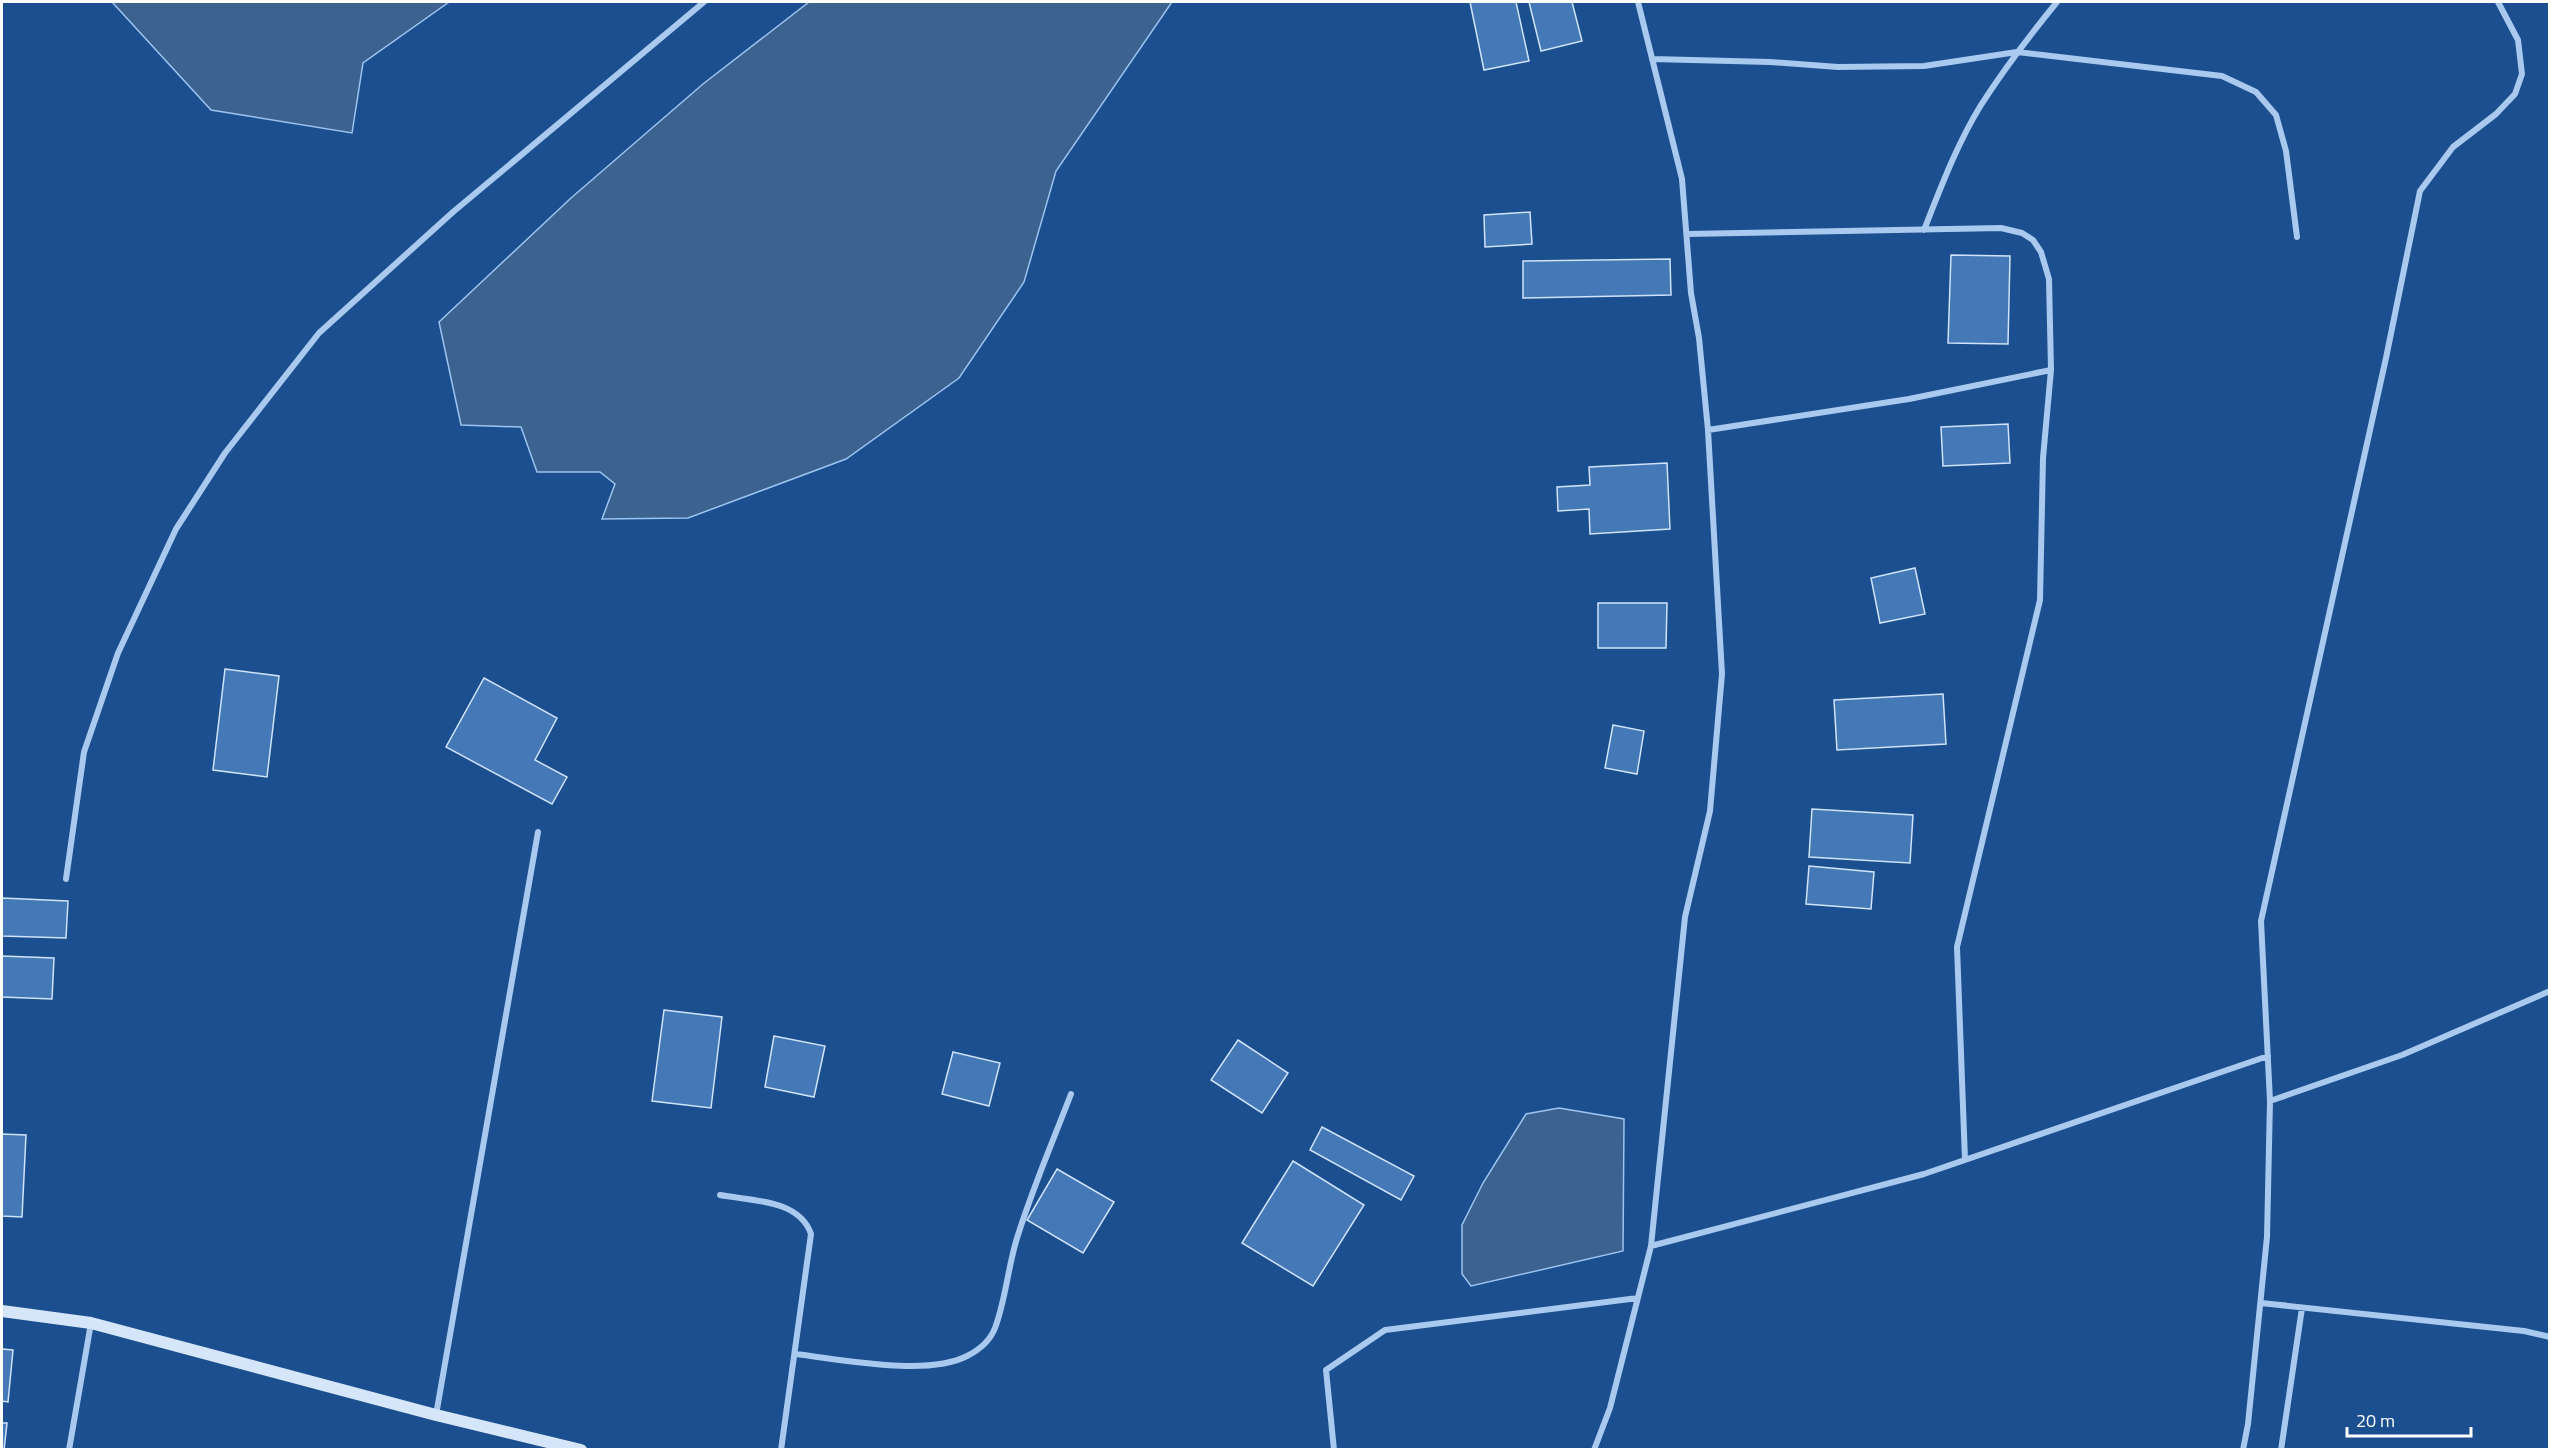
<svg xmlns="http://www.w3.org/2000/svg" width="2551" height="1451" font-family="'Titillium Web',sans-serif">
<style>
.water{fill:#3c6290;stroke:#9cc4f0;stroke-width:1.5}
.building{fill:#4478b7;stroke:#cfe3fa;stroke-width:1.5}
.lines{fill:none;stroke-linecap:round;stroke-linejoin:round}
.minor{stroke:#a9c9ee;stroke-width:6}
.secondary{stroke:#d6e6fa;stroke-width:12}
</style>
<rect width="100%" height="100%" fill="#1b4f8f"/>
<path class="water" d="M112 2H449L363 63 352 133 211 110Z
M809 2H1172L1056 171 1024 282 959 378 846 459 688 518 602 519 615 484 600 472H537L521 427 461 425 439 322 571 198 703 84Z
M1559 1108 1624 1119 1623 1251 1471 1286 1462 1274V1225L1483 1183 1526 1114Z"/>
<path class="building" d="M1470 2H1516L1529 61 1484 70Z
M1529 2H1572L1582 41 1541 51Z
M1530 212 1532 244 1485 247 1484 215Z
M1951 255 2010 256 2008 344 1948 343Z
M1670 259 1671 295 1523 298V261Z
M2008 424 2010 463 1943 466 1941 427Z
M1667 463 1670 529 1590 534 1589 509 1558 511 1557 487 1590 485 1589 467Z
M1915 568 1925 614 1880 623 1871 578Z
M1598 603H1667L1666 648H1598Z
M225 669 279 676 267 777 213 770Z
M484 678 557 718 535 760 567 777 552 804 446 747Z
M1943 694 1946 744 1837 750 1834 700Z
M1613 725 1644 731 1637 774 1605 768Z
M1812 809 1913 815 1910 863 1809 857Z
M1809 866 1874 872 1871 909 1806 904Z
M2 898 68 901 66 938 2 936Z
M2 956 54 958 52 999 2 997Z
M664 1010 722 1017 711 1108 652 1101Z
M774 1036 825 1046 814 1097 765 1087Z
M1238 1040 1288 1073 1262 1113 1211 1080Z
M953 1052 1000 1063 989 1106 942 1094Z
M1322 1127 1414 1176 1401 1200 1310 1150Z
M2 1134 26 1135 22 1217 2 1216Z
M1293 1161 1364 1205 1313 1286 1242 1243Z
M1057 1169 1114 1202 1083 1253 1027 1220Z
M2 1349 13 1350 8 1402 2 1401Z
M2 1423H7L4 1450H2Z"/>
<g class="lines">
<path class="minor" d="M1652 59 1770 62 1838 67 1924 66 2017 52 2222 76 2256 92 2276 115 2286 151 2297 237
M1924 230C1941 187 1957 144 1981 105 2004 69 2030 35 2057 2
M1687 234 2001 228 2022 233 2033 240 2041 252 2049 279 2051 370 2043 458 2040 600 1957 947 1965 1160
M1708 430 1909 399 2051 370
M66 879 84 752 118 653 176 529 225 453 319 333 453 212 704 2
M2270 1101 2402 1055 2550 991
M720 1195C751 1201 799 1199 811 1234L781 1450
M1651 1246 1924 1174 2268 1056
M2261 1303 2524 1331 2550 1337
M795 1354C840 1359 927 1377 967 1356 979 1350 990 1341 995 1328 1006 1299 1008 1265 1018 1235 1033 1187 1053 1141 1071 1094
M436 1415 538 832
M69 1450 91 1323
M1334 1450 1326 1370 1385 1330 1638 1298
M1594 1450 1610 1408 1651 1246 1685 917 1710 811 1722 674 1708 430 1699 338 1691 293 1682 179 1638 2
M2243 1450 2248 1424 2267 1237 2270 1101 2261 921 2386 358 2420 191 2453 147 2496 114 2515 94 2522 74 2518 40 2498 2
M2281 1450 2302 1308"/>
<path class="secondary" d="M2 1311 91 1323 436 1415 581 1450"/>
</g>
<rect width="2551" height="1451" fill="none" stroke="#ffffff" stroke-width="6"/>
<path d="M2347 1427v9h124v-9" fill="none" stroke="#ffffff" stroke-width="3"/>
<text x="2356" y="1427" font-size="18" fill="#ffffff" stroke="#1b4f8f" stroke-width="4.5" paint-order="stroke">20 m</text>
</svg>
